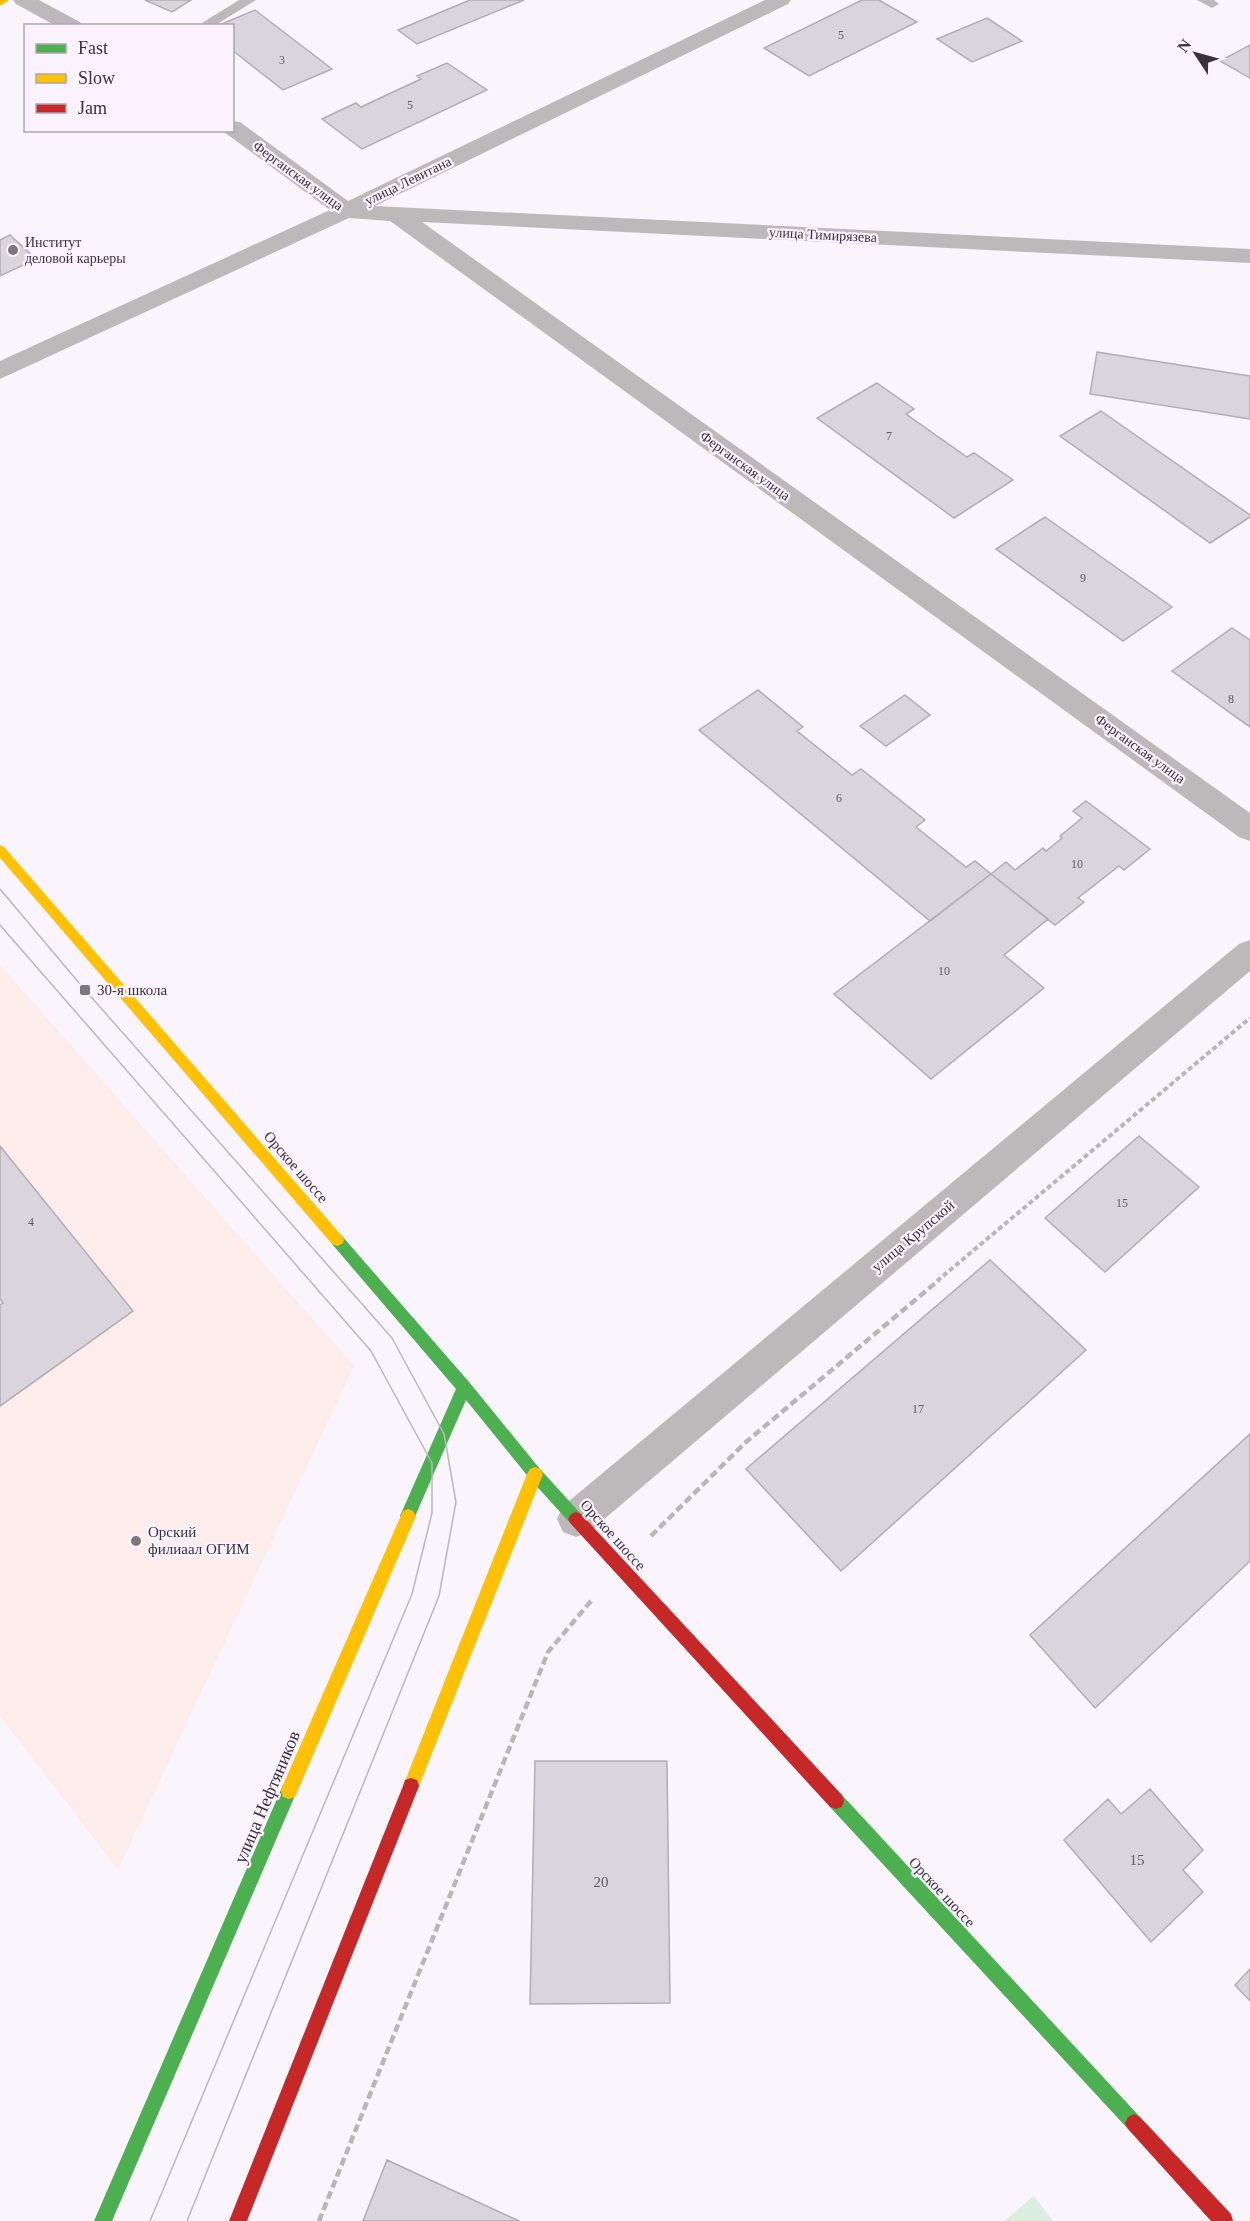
<svg xmlns="http://www.w3.org/2000/svg" width="1250" height="2221" font-family="Georgia,serif">
<style>
.education{fill:#fcedea}
.green{fill:#dbeee0}
.building{fill:#dad5dc;stroke:#b1adb3;stroke-width:1.5}
.lines{fill:none;stroke-linecap:round;stroke-linejoin:round}
.path-far1{stroke:#b9b6b8;stroke-width:4;stroke-dasharray:5 3;stroke-linecap:butt}
.path{stroke:#b9b6b8;stroke-width:4.5;stroke-dasharray:8 4;stroke-linecap:butt}
.lane{fill:#bdb9ba;fill-rule:evenodd}
.street{fill:#bdb9ba;fill-rule:evenodd}
.fast{fill:#4caf50;fill-rule:evenodd}
.slow{fill:#ffc107;fill-rule:evenodd}
.jam{fill:#c62828;fill-rule:evenodd}
.tram{stroke:#bbb7ba;stroke-width:1.5}
.poi-dot{fill:#7c777f;stroke:#fbf2ff;stroke-width:2}
.labels{text-anchor:middle;dominant-baseline:central;stroke-width:4.5;stroke-linejoin:round;paint-order:stroke}
.number-label{font-size:12px;fill:#605c63}
.far-street-label{font-size:14px;fill:#38333b;stroke:#fbf2ff}
.far-poi-label{font-size:14px;fill:#38333b;stroke:#fbf2ff;text-anchor:start}
.poi-label{font-size:15px;fill:#38333b;stroke:#fbf2ff;text-anchor:start}
.street-label{font-size:15px;fill:#38333b;stroke:#fbf2ff}
.near-number-label{font-size:15px;fill:#605c63}
.near-street-label{font-size:18px;fill:#38333b;stroke:#fbf2ff}
</style>
<rect width="100%" height="100%" fill="#faf5fc"/>
<path class="education" d="M0 965 354 1366 118 1870 0 1716Z"/>
<path class="green" d="M1034 2196 1053 2221H1004Z"/>
<path class="building" d="M145 0H191L172 12Z
M470 0H524L417 44 398 30Z
M862 0H879L917 22 809 76 764 48Z
M255 10 332 69 283 90 232 50V26H217Z
M987 18 1022 41 972 62 937 39Z
M1250 45V78L1220 61Z
M447 63 487 90 362 149 322 119 356 103 361 107 421 79 417 76Z
M10 235 36 259 0 276V240Z
M1097 352 1250 376V419L1090 394Z
M877 383 914 409 906 414 967 457 974 453 1013 480 954 518 817 418Z
M1101 411 1250 515V517L1210 543 1060 436Z
M1045 517 1172 607 1123 641 996 549Z
M1232 628 1250 640V727L1172 671Z
M758 690 803 727 797 731 852 775 861 769 925 820 916 827 966 867 975 861 991 874 930 921 699 730Z
M905 695 930 715 886 746 860 726Z
M1086 801 1150 849 1124 870 1119 866 1078 898 1084 902 1055 925 991 874 1006 862 1015 870 1043 848 1046 851 1062 838 1060 836 1082 818 1073 811Z
M991 874 1048 919 1004 955 1044 988 931 1079 834 994Z
M1139 1136 1199 1187 1105 1272 1045 1218Z
M0 1146 133 1311 0 1406V1305L3 1303 0 1299Z
M990 1260 1086 1350 841 1571 746 1469Z
M1250 1434V1561L1095 1708 1030 1635Z
M535 1761H667L670 2003 530 2004Z
M1150 1789 1203 1850 1183 1870 1203 1892 1151 1942 1064 1840 1108 1799 1121 1814Z
M1250 1969V2001L1235 1985Z
M387 2160 519 2221H363Z"/>
<g class="lines">
<path class="path-far1" d="M937 1281 1250 1018"/>
<path class="path" d="M651 1536 746 1442 939 1280
M319 2221 548 1652 591 1601"/>
<path class="lane" d="M239 0H256L214 26H197Z
M1197 0H1214L1219 4 1212 8Z"/>
<path class="street" d="M13 0H39L80 22 83 26H56L16 4Z
M765 0H791L788 4 375 206 1250 249V263L422 222 1250 813V841L1239 837 390 221 349 218 0 379V361L330 210 224 132 232 130V121L240 122 348 201Z
M1250 940V971L589 1532 576 1537 563 1532 557 1519 563 1506 1239 944Z"/>
<path class="fast" d="M337 1234 342 1236 469 1382 540 1469 581 1514 584 1519 581 1524 576 1526 571 1524 530 1479 466 1400 413 1521 408 1523 403 1521 400 1516 456 1389 332 1244 330 1240 332 1236Z
M289 1783 295 1785 297 1791 112 2221H94L283 1785Z
M836 1793 842 1795 1140 2117 1143 2123 1140 2129 1134 2132 1128 2129 830 1807 828 1801 830 1795Z"/>
<path class="slow" d="M0 0H9L0 6Z
M0 845 4 847 342 1236 344 1240 342 1244 337 1246 332 1244 0 858Z
M535 1467 540 1469 543 1474 419 1786 417 1792 411 1794 405 1792 403 1786 527 1474 530 1469Z
M408 1509 413 1511 416 1516 295 1797 289 1799 283 1797 281 1791 283 1785 403 1511Z"/>
<path class="jam" d="M576 1512 581 1514 842 1795 844 1801 842 1807 836 1809 830 1807 571 1524 568 1519 571 1514Z
M411 1778 417 1780 419 1786 247 2221H229L403 1786 405 1780Z
M1134 2114 1140 2117 1231 2214 1233 2221H1211L1128 2129 1125 2123 1128 2117Z"/>
<path class="tram" d="M0 889 85 990 392 1338 444 1434 456 1502 439 1596 187 2221
M0 925 371 1351 432 1463V1513L412 1594 150 2221"/>
</g>
<g class="poi-dot">
<circle cx="13" cy="250" r="6"/>
<rect x="79" y="984" width="12" height="12" rx="3"/>
<circle cx="136" cy="1541" r="6"/>
</g>
<g class="labels">
<g class="number-label">
<text x="841" y="35">5</text>
<text x="282" y="60">3</text>
<text x="410" y="105">5</text>
<text x="889" y="436">7</text>
<text x="1083" y="578">9</text>
<text x="1231" y="699">8</text>
<text x="839" y="798">6</text>
<text x="1077" y="864">10</text>
<text x="944" y="971">10</text>
<text x="1122" y="1203">15</text>
<text x="31" y="1222">4</text>
<text x="918" y="1409">17</text>
</g>
<g class="far-street-label">
<text transform="translate(298 176) rotate(36)">Ферганская улица</text>
<text transform="translate(408 181) rotate(-26)">улица Левитана</text>
<text transform="translate(823 235) rotate(3)">улица Тимирязева</text>
<text transform="translate(745 466) rotate(36)">Ферганская улица</text>
<text transform="translate(1140 749) rotate(36)">Ферганская улица</text>
</g>
<g class="far-poi-label">
<text x="25" y="242">Институт<tspan x="25" dy="16">деловой карьеры</tspan></text>
</g>
<g class="poi-label">
<text x="97" y="990">30-я школа</text>
<text x="148" y="1532">Орский<tspan x="148" dy="17">филиаал ОГИМ</tspan></text>
</g>
<g class="street-label">
<text transform="translate(296 1167) rotate(49)">Орское шоссе</text>
<text transform="translate(913 1236) rotate(-40)">улица Крупской</text>
<text transform="translate(613 1535) rotate(48)">Орское шоссе</text>
<text transform="translate(942 1892) rotate(47)">Орское шоссе</text>
</g>
<g class="near-number-label">
<text x="1137" y="1860">15</text>
<text x="601" y="1882">20</text>
</g>
<g class="near-street-label">
<text transform="translate(267 1797) rotate(-67)">улица Нефтяников</text>
</g>
</g>
<rect x="24" y="24" width="210" height="108" fill="#fbf2ff" stroke="#ada6b1" stroke-width="1.5"/>
<rect x="36" y="44" width="30" height="9" fill="#4caf50" stroke="#ada6b1" stroke-width="1.5"/>
<text x="78" y="54" font-size="18" fill="#38333b">Fast</text>
<rect x="36" y="74" width="30" height="9" fill="#ffc107" stroke="#ada6b1" stroke-width="1.5"/>
<text x="78" y="84" font-size="18" fill="#38333b">Slow</text>
<rect x="36" y="104" width="30" height="9" fill="#c62828" stroke="#ada6b1" stroke-width="1.5"/>
<text x="78" y="114" font-size="18" fill="#38333b">Jam</text>
<g transform="translate(1196 54) rotate(306)" stroke="#fbf2ff" stroke-width="4.5" paint-order="stroke">
<path d="M0-4.5L10 22L0 15L-10 22Z" fill="#38333b"/>
<text y="-9" font-size="16" font-weight="bold" text-anchor="middle" fill="#38333b">N</text>
</g>
</svg>
